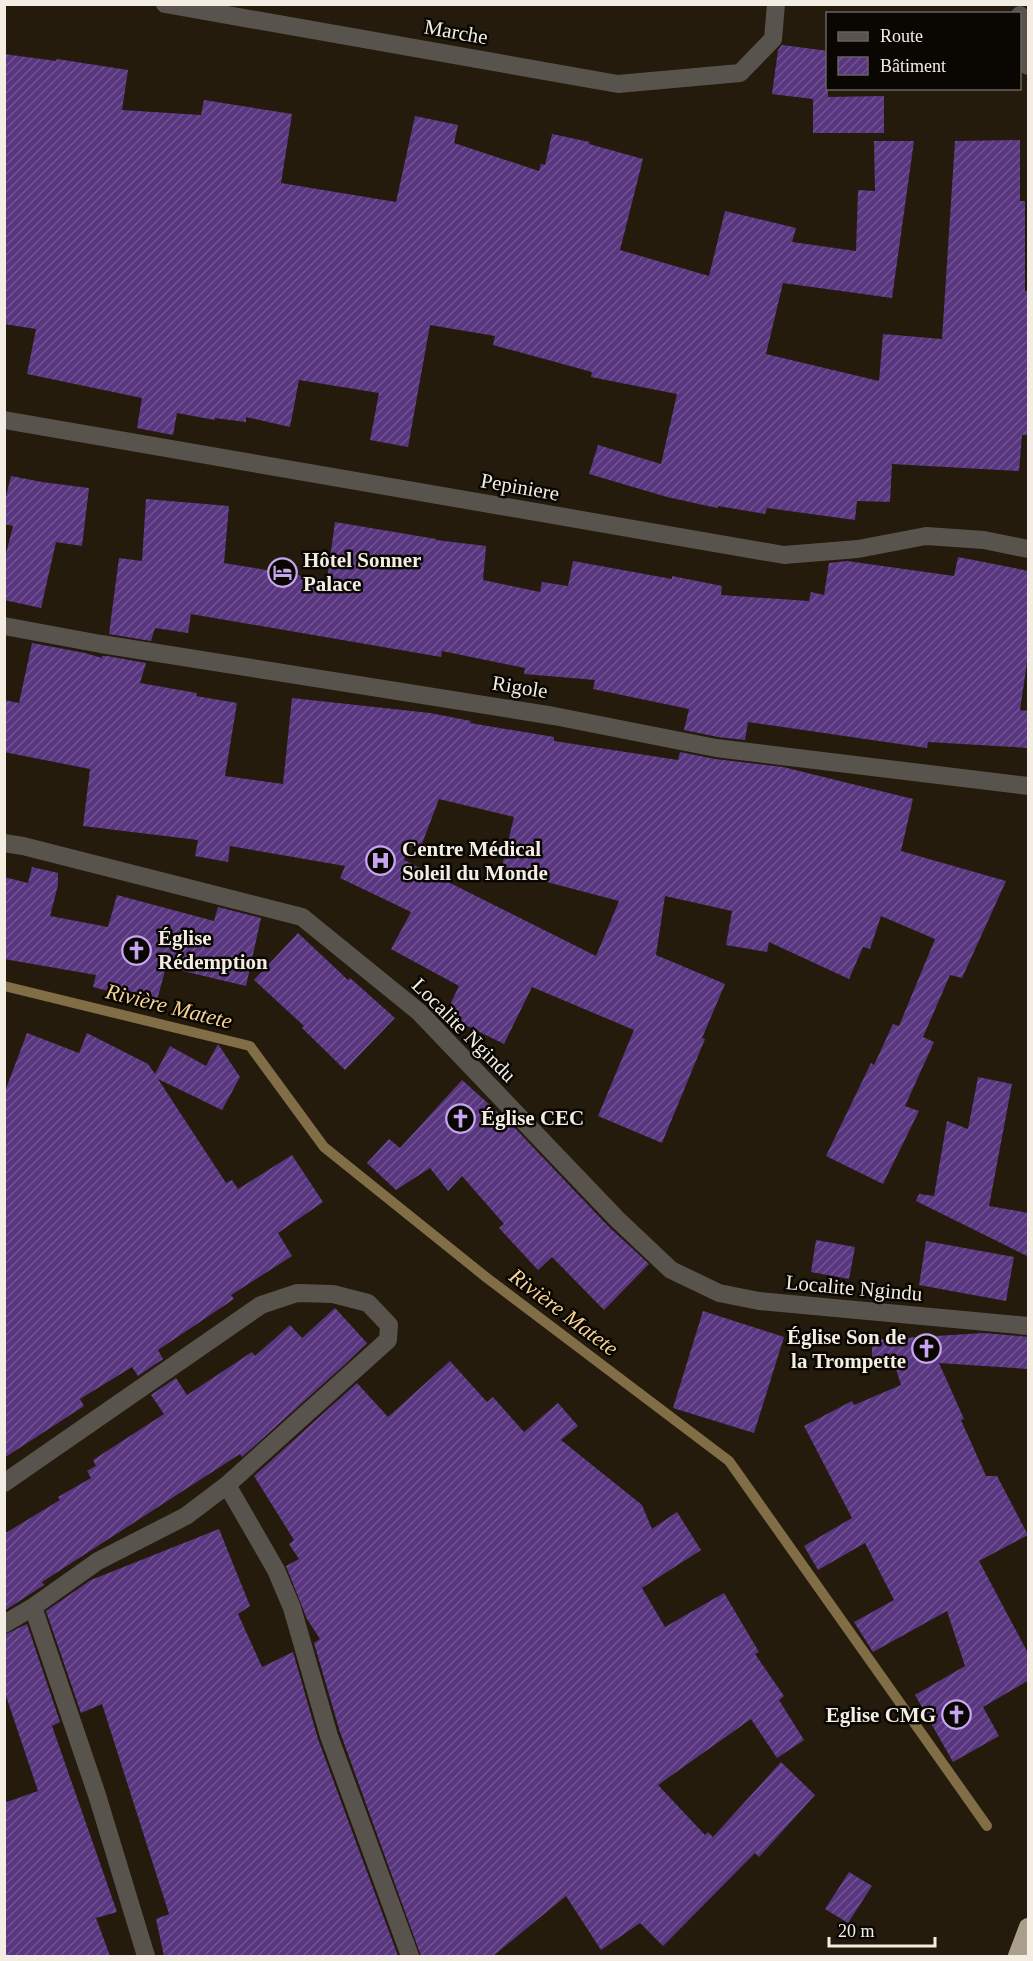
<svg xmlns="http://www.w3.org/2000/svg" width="1033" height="1961" font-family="Georgia,serif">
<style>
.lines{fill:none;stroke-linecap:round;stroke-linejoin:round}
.stream{stroke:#826e46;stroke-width:10}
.building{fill:url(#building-hatch);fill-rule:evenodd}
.street{stroke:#58534c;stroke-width:18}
.highway{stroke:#aa9f8c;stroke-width:18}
.labels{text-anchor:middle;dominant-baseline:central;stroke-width:5;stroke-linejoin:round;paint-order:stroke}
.street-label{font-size:21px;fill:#f3ede3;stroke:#0a0703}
.poi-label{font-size:21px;font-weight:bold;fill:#f3ede3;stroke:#0a0703;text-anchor:start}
.water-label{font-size:22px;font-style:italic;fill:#f9d394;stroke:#0a0703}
</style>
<defs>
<pattern id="building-hatch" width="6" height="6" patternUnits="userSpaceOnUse" patternTransform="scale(1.5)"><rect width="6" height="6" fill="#593680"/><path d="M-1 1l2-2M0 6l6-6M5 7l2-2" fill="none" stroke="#715392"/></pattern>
</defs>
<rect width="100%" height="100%" fill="#241b0c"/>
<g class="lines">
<path class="stream" d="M4 986 250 1046 324 1147 487 1278 729 1461 987 1826"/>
</g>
<path class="building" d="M782 45 828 51V97L884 96V133H813V99L772 94 778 50Z
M4 54 56 61 57 59 128 70 122 110 201 115 204 100 292 114 281 183 396 202 415 116 458 125 454 143 539 171 541 164 545 165 552 134 590 142 589 144 643 159 620 250 709 276 725 211 796 228 792 242 856 251 858 190 875 191 874 141H914L892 298 783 283 766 354 879 381 883 334 942 339 955 141 1020 140V201H1025V291H1029V435H1022L1019 471 892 464 890 502 857 501 855 520 767 508 765 514 718 506 717 508 667 497 589 474 598 445 661 464 677 394 591 377 592 372 493 345 495 336 430 325 408 447 370 440 379 393 299 380 290 427 246 417V422L215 418V420L177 413 173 435 137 428 142 398 27 374 36 329 4 324Z
M11 476 42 482 89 488 82 546 56 542 41 608 4 600V562L13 526 4 524V505Z
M146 499 229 506 224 563 327 580 335 522 436 539V540L486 546 483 580 540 592 542 582 568 586 573 561 672 579V576L722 586 721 595 809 601 811 592 824 595 829 563 847 561 954 576 958 557 1029 571V649L1020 710 1029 711V748L928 742 927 748 748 722 745 740 718 737 684 730 689 709 593 689 595 680 524 674 525 668 442 651 441 657 191 614 188 633 155 628 151 641 109 634 119 558 142 561Z
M32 643 85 653 102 658V656H107L146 663 140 683 197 693 196 696 237 703 225 776 283 784 292 698 430 713 471 721 470 723 554 737V741L678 760 680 752 715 759 783 767 913 799 901 851 1006 881 962 978 950 975 923 1037 934 1042 905 1106 919 1111 883 1184 826 1156 871 1063 874 1065 893 1024 899 1026 935 939 881 916 870 949 863 947 849 979 769 942 767 952 726 945 732 911 665 896 656 955 725 984 702 1038 705 1039 662 1143 598 1116 634 1030 532 987 504 1044 445 1015 459 986 391 949 411 912 340 878 345 866 230 846 228 862 195 856 198 840 83 826 90 769 4 752V700L19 703ZM439 799 514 817 501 870 619 901 596 956 404 860 409 846 420 849Z
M32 867 58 873V885L50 916 108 927 117 895 214 921 218 907 261 918 246 986 166 967 156 1004 93 987 96 975 4 959V877L28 883Z
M298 933 348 980 350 978 395 1018 345 1070 302 1028 304 1026 254 980Z
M27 1033 79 1053 87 1033 148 1064 155 1074 170 1046 206 1066 218 1044 240 1077 222 1110 158 1079 226 1183 232 1180 238 1189 292 1155 323 1202 278 1233 292 1256 231 1295 234 1299 158 1350 163 1359 138 1376 132 1367 80 1399 84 1406 4 1458V1094Z
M978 1077 1012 1084 989 1206 1029 1213V1257L916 1201 919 1194 934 1196 947 1121 968 1129Z
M462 1080 511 1124 609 1227 649 1264 604 1310 552 1257 538 1270 499 1228 504 1224 462 1176 448 1191 430 1168 396 1190 367 1163 389 1139 400 1148Z
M816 1240 855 1247 849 1279 811 1272Z
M926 1241 1014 1257 1006 1301 919 1285Z
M335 1308 367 1343 342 1367 242 1457 240 1454 42 1582 44 1585 4 1611V1534L60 1500 58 1497 91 1478 87 1471 96 1466 93 1460 164 1414 151 1395 176 1378 187 1395 252 1352 255 1356 290 1325 302 1338Z
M703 1311 784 1337 754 1433 673 1408Z
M984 1333 1029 1337V1369L939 1363 964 1419 961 1420 986 1476H997L1028 1535 979 1561 1029 1655V1680L983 1707 999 1736 953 1762 915 1695 965 1666 947 1611 873 1652 854 1622 894 1600 865 1543 818 1570 804 1546 852 1518 804 1426 852 1401 854 1405 901 1385 893 1359 872 1358V1340Z
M450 1361 487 1402 493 1397 524 1432 558 1403 578 1426 561 1440 642 1505 652 1529 677 1512 701 1550 642 1588 665 1627 724 1593 759 1652 755 1654 784 1696 779 1700 804 1740 777 1758 751 1719 658 1785 705 1835 708 1832 713 1837 781 1762 815 1795 759 1857 755 1853 663 1946 640 1923 601 1950 566 1896 493 1956H421L340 1732 314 1643 320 1639 307 1619 286 1566 299 1559 289 1544 294 1540 254 1476 357 1383 388 1417Z
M219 1529 250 1606 238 1614 262 1667 293 1652 318 1739 398 1956H164L156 1919 169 1914 102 1704 81 1713 46 1611 91 1580Z
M27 1624 60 1722 52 1726 117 1912 96 1918 110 1956H4V1803L38 1791 4 1690V1635Z
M849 1872 872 1886 848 1923 825 1909Z"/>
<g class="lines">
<path class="street" d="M165 4 618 84 740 73 773 39 776 4
M1020 15 1028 66
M4 420 784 555 858 549 926 536 984 540 1028 549
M4 626 101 644 554 716 716 748 1028 786
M4 843 23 846 302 917 419 1012 617 1219 671 1270 719 1293 759 1301 1028 1326
M4 1483 261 1305 297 1293 333 1294 368 1303 389 1325 388 1340 227 1485 186 1516 98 1561 33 1607 4 1624
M227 1485 276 1570 292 1608 329 1736 410 1956
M33 1607 97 1795 146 1956"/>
<path class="highway" d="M1017 1956 1028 1927"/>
</g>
<defs>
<symbol id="hotel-ring" viewBox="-11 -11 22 22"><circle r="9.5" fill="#0a0703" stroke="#c6a6f0" stroke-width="1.5"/><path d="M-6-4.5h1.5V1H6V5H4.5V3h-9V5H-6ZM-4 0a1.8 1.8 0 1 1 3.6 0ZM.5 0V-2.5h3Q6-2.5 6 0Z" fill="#c6a6f0"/></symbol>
<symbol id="hospital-ring" viewBox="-11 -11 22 22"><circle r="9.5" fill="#0a0703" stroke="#c6a6f0" stroke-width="1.5"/><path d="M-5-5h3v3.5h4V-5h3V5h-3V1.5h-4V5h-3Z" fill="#c6a6f0"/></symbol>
<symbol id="church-ring" viewBox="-11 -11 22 22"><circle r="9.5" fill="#0a0703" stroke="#c6a6f0" stroke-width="1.5"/><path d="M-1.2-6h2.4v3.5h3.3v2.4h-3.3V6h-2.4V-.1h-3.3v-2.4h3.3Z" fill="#c6a6f0"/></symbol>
</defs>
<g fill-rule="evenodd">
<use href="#hotel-ring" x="266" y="556" width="33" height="33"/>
<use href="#hospital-ring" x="364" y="844" width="33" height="33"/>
<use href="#church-ring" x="120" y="934" width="33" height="33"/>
<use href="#church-ring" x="444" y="1102" width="33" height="33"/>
<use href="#church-ring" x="910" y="1332" width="33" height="33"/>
<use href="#church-ring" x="940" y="1698" width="33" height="33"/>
</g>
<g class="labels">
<g class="street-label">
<text transform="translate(456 32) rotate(10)">Marche</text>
<text transform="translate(520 487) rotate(10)">Pepiniere</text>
<text transform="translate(520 687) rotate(9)">Rigole</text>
<text transform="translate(464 1030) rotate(45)">Localite Ngindu</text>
<text transform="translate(854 1288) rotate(5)">Localite Ngindu</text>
</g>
<g class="poi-label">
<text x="303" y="560">Hôtel Sonner<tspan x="303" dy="24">Palace</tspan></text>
<text x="402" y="849">Centre Médical<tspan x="402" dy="24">Soleil du Monde</tspan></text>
<text x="158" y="938">Église<tspan x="158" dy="24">Rédemption</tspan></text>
<text x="481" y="1118">Église CEC</text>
<text x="906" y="1337" text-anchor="end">Église Son de<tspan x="906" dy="24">la Trompette</tspan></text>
<text x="936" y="1715" text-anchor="end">Eglise CMG</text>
</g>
<g class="water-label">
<text transform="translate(169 1006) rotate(14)">Rivière Matete</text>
<text transform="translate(564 1312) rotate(37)">Rivière Matete</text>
</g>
</g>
<rect width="1033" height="1961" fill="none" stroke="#f3ede3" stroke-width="12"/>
<rect x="826" y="12" width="195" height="78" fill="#0a0703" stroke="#67635d" stroke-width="1.5"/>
<rect x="838" y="32" width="30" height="9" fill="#58534c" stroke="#67635d" stroke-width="1.5"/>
<text x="880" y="42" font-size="18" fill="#f3ede3">Route</text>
<rect x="838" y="57" width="30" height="18" fill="url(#building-hatch)" stroke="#67635d" stroke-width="1.5"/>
<text x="880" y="72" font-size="18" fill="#f3ede3">Bâtiment</text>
<path d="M829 1937v9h106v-9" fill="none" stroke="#f3ede3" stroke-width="3"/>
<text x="838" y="1937" font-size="18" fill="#f3ede3" stroke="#0a0703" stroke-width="4.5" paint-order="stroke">20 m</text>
</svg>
